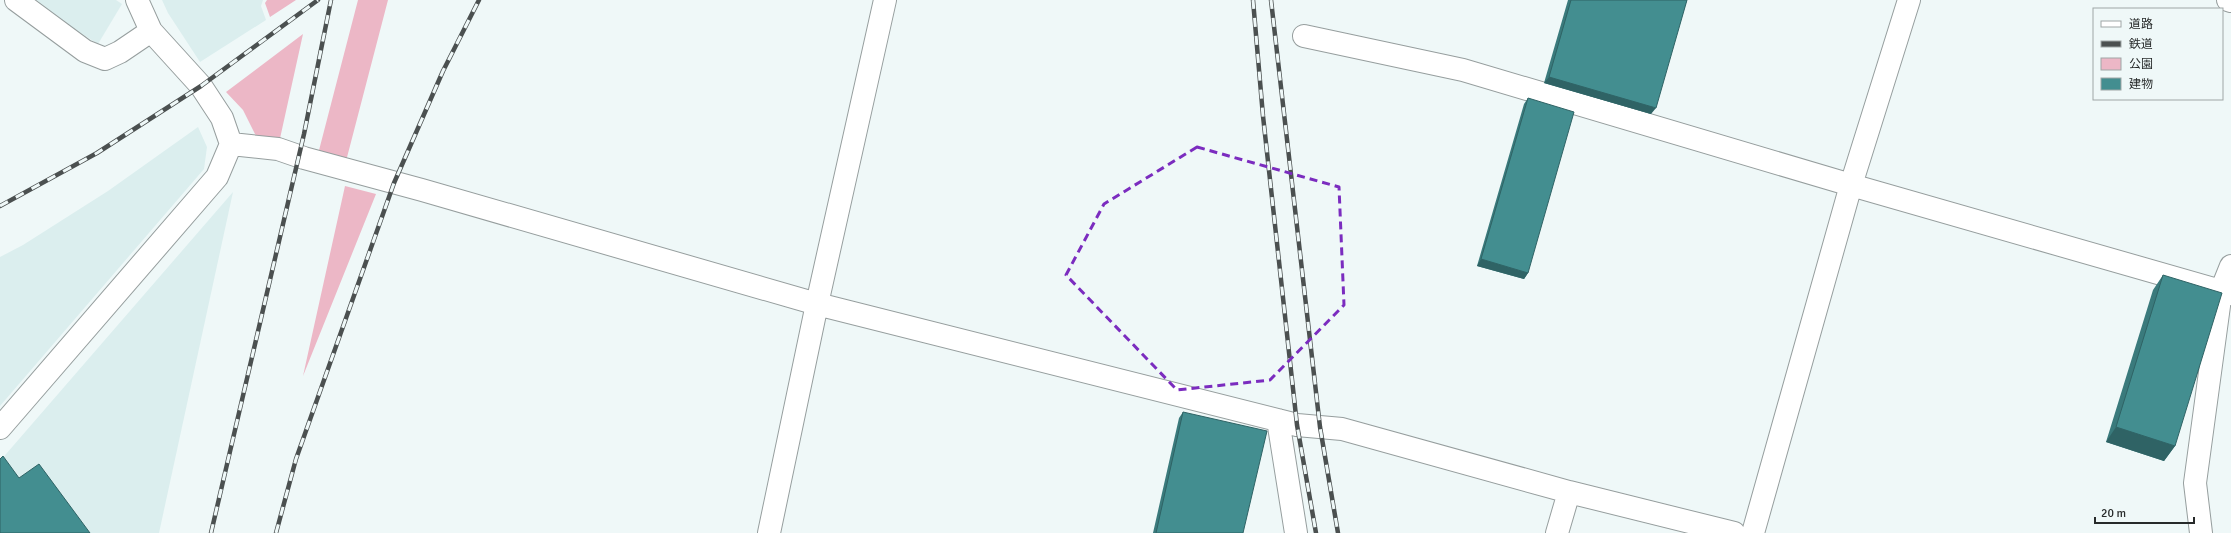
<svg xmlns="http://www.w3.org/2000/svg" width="2231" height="533" font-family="Signika,'Noto Sans JP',sans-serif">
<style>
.built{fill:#dbeeee}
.green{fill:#ecb7c6}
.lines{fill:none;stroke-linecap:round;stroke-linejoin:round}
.street-casing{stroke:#969e9e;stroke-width:24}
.street{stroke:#fff;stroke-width:22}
.rail-casing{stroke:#4b5050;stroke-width:4.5}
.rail{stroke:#eff8f8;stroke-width:3;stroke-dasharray:9;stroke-linecap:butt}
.wall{fill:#3a7a7c}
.shaded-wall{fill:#2f6365}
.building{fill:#438e90;stroke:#2f6365}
.marked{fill:none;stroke:#7b2cbf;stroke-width:3;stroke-dasharray:8 5;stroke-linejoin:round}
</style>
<rect width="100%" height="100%" fill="#eff8f8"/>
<path class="built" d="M35 0H116L122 4 98 44 57 18Z
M162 0H263L261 6 266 20 200 62 168 13Z
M198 127 207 147 204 169 0 406V257L23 245 108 191Z
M233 192 159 533H0V461Z"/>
<path class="green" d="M267 0H296L270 17 265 3Z
M358 0H388L345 165 317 158Z
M303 34 279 143 256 136 243 110 226 92Z
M345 186 376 194 303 376Z"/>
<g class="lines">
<defs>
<path id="street" d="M16 0 85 51 105 59 120 52 151 31
M2228 0 2231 1
M1304 36 1463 70 1851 185 2231 294
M231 144 278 149 304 158 422 190 817 304 1297 425 1342 429 1569 492 1734 533
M1278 420 1296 533
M0 428 217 177 231 144 222 118 201 86 151 31 137 0
M769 533 817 304 885 0
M1557 533 1569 492
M1753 533 1851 185 1909 0
M2201 533 2195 483 2221 291 2231 266"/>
</defs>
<use href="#street" class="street-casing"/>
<use href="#street" class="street"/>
<defs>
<path id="rail" d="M1253 0 1263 116 1297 425 1316 533
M1271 0 1320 427 1338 533
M0 206 97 153 201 86 318 0
M211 533 304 134 331 0
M276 533 296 459 394 183 443 71 479 0"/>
</defs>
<use href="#rail" class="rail-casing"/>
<use href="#rail" class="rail"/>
</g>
<path class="wall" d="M1568 0H1687L1651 114 1544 83Z
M1528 98V273L1524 279 1477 266 1524 104Z
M2163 275 2175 446 2164 461 2106 442 2153 290Z
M1183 412 1243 533H1153L1179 418Z"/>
<path class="shaded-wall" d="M1549 77 1656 108 1651 114 1544 83Z
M1481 259 1528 273 1524 279 1477 266Z
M2116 427 2175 446 2164 461 2106 442Z"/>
<path class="building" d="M1571 0H1687L1656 108 1549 77Z
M1528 98 1574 112 1528 273 1481 259Z
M2163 275 2222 293 2175 446 2116 427Z
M1183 412 1267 431 1243 533H1156Z
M3 456 19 478 39 464 90 533H0V459Z"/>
<path class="marked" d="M1197 147 1339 187 1344 305 1270 380 1177 390 1066 275 1104 204Z"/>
<rect x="2093" y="8" width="130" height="92" fill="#eff8f8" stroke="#9fa6a6"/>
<rect x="2101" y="21" width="20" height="6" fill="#ffffff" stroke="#9fa6a6"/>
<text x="2129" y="28" font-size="12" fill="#272a2a">道路</text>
<rect x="2101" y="41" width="20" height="6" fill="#4b5050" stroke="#9fa6a6"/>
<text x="2129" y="48" font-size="12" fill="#272a2a">鉄道</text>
<rect x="2101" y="58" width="20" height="12" fill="#ecb7c6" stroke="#9fa6a6"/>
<text x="2129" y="68" font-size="12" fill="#272a2a">公園</text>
<rect x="2101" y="78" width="20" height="12" fill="#438e90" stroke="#9fa6a6"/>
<text x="2129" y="88" font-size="12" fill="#272a2a">建物</text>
<path d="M2095 517v6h99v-6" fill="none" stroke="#272a2a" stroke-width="2"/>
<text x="2101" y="517" font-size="12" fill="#272a2a" stroke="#eff8f8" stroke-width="3" paint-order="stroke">20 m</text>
</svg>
